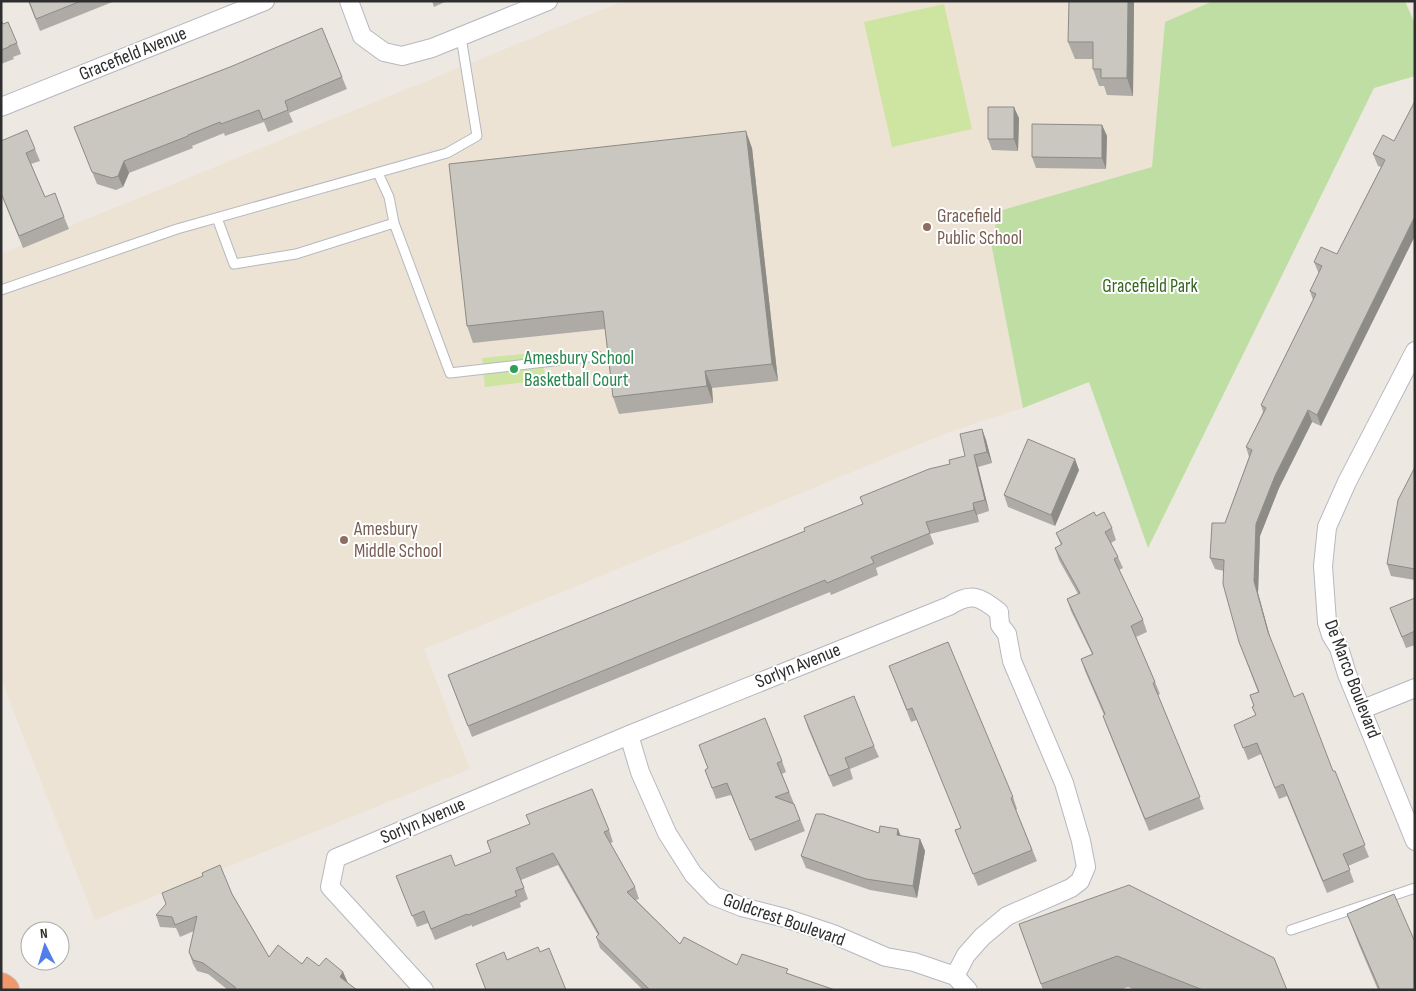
<svg xmlns="http://www.w3.org/2000/svg" width="1416" height="991" font-family="'Sofia Sans Condensed',sans-serif">
<style>
.education{fill:#ede3d4}
.green{fill:#bedea4}
.pitch{fill:#cee4a1}
.lines{fill:none;stroke-linecap:round;stroke-linejoin:round}
.lane-casing{stroke:#b5b8c0;stroke-width:11}
.street-casing{stroke:#b5b8c0;stroke-width:20}
.highway-casing{stroke:#c4c4c4;stroke-width:30}
.lane{stroke:#fff;stroke-width:9}
.street{stroke:#fff;stroke-width:18}
.highway{stroke:#f0986b;stroke-width:28}
.wall{fill:#aeaaa5}
.shaded-wall{fill:#8d8b86}
.building{fill:#cac6c0;stroke:#8d8b86}
.education-dot{fill:#8d6e63;stroke:#fff;stroke-width:2}
.leisure-dot{fill:#2e9e5b;stroke:#fff;stroke-width:2}
.labels{text-anchor:middle;dominant-baseline:central;stroke-width:4;stroke-linejoin:round;paint-order:stroke}
.street-label{font-size:19px;fill:#2e2e2e;stroke:#fff}
.education-label{font-size:19px;fill:#785e54;stroke:#fff;text-anchor:start}
.park-label{font-size:19px;fill:#376623;stroke:#fff}
.leisure-label{font-size:19px;fill:#27864d;stroke:#fff;text-anchor:start}
</style>
<rect width="100%" height="100%" fill="#eee8e2"/>
<path class="education" d="M623 1H1213L1165 22 1153 167 999 211 991 243 1023 408 949 432 424 649 470 769 95 920 1 679V254Z"/>
<path class="green" d="M1213 1H1405L1415 24V76L1374 88 1148 548 1089 382 1023 408 991 243 999 211 1152 167 1165 22Z"/>
<path class="pitch" d="M944 4 972 129 892 147 864 22Z
M542 352 545 380 485 387 482 358Z"/>
<g class="lines">
<defs>
<path id="lane" d="M217 218 234 264 296 254 394 223 389 197 378 173
M394 223 450 373 598 356
M1 290 177 229 447 153 477 136 461 37
M1291 930 1415 888"/>
<path id="street" d="M349 1 362 36 384 52 402 56 432 48 548 1
M1 107 265 1
M1415 351 1347 482 1327 527 1323 566 1327 622 1331 635 1339 648 1347 674 1415 841
M1363 709 1415 688
M629 735 640 772 667 833 693 874 714 896 742 907 785 918 833 934 886 957 914 962 955 976 968 990
M424 990 330 887 336 858 629 735 949 606C971 592 980 596 999 612L1000 625 1007 634 1012 661 1064 783 1081 841 1086 867 1080 881 1071 888 1007 916 982 937 966 955 955 976"/>
<path id="highway" d="M1 987 5 990"/>
</defs>
<use href="#lane" class="lane-casing"/>
<use href="#street" class="street-casing"/>
<use href="#highway" class="highway-casing"/>
<use href="#lane" class="lane"/>
<use href="#street" class="street"/>
<use href="#highway" class="highway"/>
</g>
<path class="wall" d="M28 1H115L40 31Z
M432 1H447L434 7Z
M1134 1 1133 96 1107 95 1104 86H1099L1093 69V59H1075L1068 42Z
M1 20 3 24 17 43 21 54 13 57 14 59 1 64Z
M342 77 347 89 289 113 293 122 268 132 264 122 225 136 224 133 192 146 193 148 129 173 123 187 116 190 97 184 74 127Z
M1019 118 1018 151 992 150 988 139Z
M1102 125 1107 136 1106 169 1036 168 1032 157Z
M1 141 35 149 40 161 31 164 45 197 64 217 69 229 23 248 1 194Z
M1394 141 1321 426 1312 422 1279 488 1260 536 1258 593 1271 641 1294 697 1333 771 1369 857 1348 866 1354 882 1327 893 1287 796 1279 799 1261 754 1248 760 1234 725 1256 716 1252 707 1254 706 1250 695 1258 692 1239 642 1224 571 1215 569 1210 558 1225 523 1249 457 1246 447 1263 412 1261 405 1313 300 1310 291 1319 274 1314 262 1337 254 1381 167 1378 166 1373 154Z
M752 148 778 381 712 388 713 403 619 414 613 397 605 329 473 343 467 326Z
M982 429 986 440 992 463 978 467 989 511 977 515 979 522 930 534 934 544 876 568 878 575 831 595 830 592 472 737 448 675 805 531 950 464 965 456Z
M1415 467V580L1391 576 1387 564Z
M1079 470 1055 526 1008 507 1004 495Z
M1096 516 1112 528 1116 540 1111 543 1118 557 1123 568 1119 570 1143 620 1147 632 1136 637 1155 682 1160 694 1158 695 1204 809 1149 831 1107 727 1103 716 1104 715 1085 671 1081 659 1092 654 1071 611 1067 599 1078 594 1059 560 1055 548 1061 545 1056 533Z
M1415 598V645L1406 648 1390 608Z
M889 666 1013 797 1017 809 1016 810 1037 861 978 886 955 830 961 828 917 720 911 722Z
M804 716 874 746 879 757 850 769 853 779 833 787 808 728Z
M699 745 782 761 786 772 782 774 805 831 755 851 731 795 716 799 705 770 708 768Z
M898 829 901 836 920 839 925 851 917 898 870 890 806 868 801 856 879 833Z
M609 830 613 842 610 843 635 887 639 899 636 900 680 944 737 965 789 974 835 990H643L600 948 596 937 598 935 558 865 521 880 528 899 520 903 521 907 472 927V925L435 940 428 923 417 927 396 876 455 866Z
M232 894 269 957 319 966 343 972 347 982 357 990H228L208 974 197 971 193 964 189 952 194 931 180 937 176 928 160 927 156 915Z
M1347 914 1415 990H1378L1359 945Z
M1019 924 1287 990H1135L1128 987 1120 990H1043Z"/>
<path class="shaded-wall" d="M1128 1H1134L1133 96 1127 78Z
M1014 107 1019 118 1018 151 1014 139Z
M1102 125 1107 136 1106 169 1102 158Z
M746 131 752 148 778 381 772 364Z
M124 161 129 173 123 187 118 176Z
M1415 216V236L1321 426 1317 415Z
M705 371 712 388 713 403 707 386Z
M1308 410 1312 422 1279 488 1260 536 1258 593 1272 644 1268 632 1254 581 1256 524 1275 476Z
M982 429 986 440 992 463 987 452Z
M974 455 978 467 989 511 985 500Z
M1075 459 1079 470 1055 526 1051 515Z
M973 503 977 515 979 522 974 510Z
M898 829 902 841 897 835Z
M920 839 925 851 917 898 913 886Z
M343 972 348 983 340 977Z"/>
<path class="building" d="M29 1H81L36 19Z
M1069 1H1128L1127 78H1101V69H1093V42H1068Z
M1 20 3 24 8 22 17 43 9 46V47L1 50Z
M322 28 342 77 285 101 288 110 263 120 259 110 221 124 220 122 188 135V136L124 161 118 176 112 178 92 172 74 127 230 67Z
M1415 101V216L1317 415 1308 410 1275 476 1256 524 1254 581 1268 632 1294 697 1303 693 1333 771H1335L1365 845 1343 854 1350 870 1323 881 1283 784 1275 788 1257 743 1243 748 1234 725 1256 715 1252 707 1254 706 1250 695 1259 692 1239 642 1223 584 1224 560 1210 558 1212 523H1225L1252 450 1246 447 1266 408 1261 405 1316 294 1310 291 1322 266 1314 262 1321 247 1337 254 1385 160 1373 154 1383 135 1394 141Z
M988 107H1014V139H988Z
M1032 124 1102 125V158L1032 157Z
M27 130 35 149 26 153 45 197 55 193 64 217 19 236 1 193V141Z
M746 131 772 364 705 371 707 386 613 397 603 311 467 326 449 164Z
M982 429 987 452 974 455 985 500 973 503 974 510 926 522 930 533 871 557 874 563 827 583 825 580 468 726 448 675 805 531 804 528 863 504 860 497 929 469 950 464 949 460 965 456 960 434Z
M1028 439 1075 459 1051 515 1004 495Z
M1415 467V569L1387 564 1398 500Z
M1094 512 1096 516 1104 512 1112 528 1105 532 1118 557 1114 559 1143 620 1131 626 1155 682 1153 683 1200 797 1145 819 1103 716 1105 714 1081 659 1093 654 1067 599 1080 593 1055 548 1062 544 1056 533Z
M1415 598V631L1402 637 1390 608Z
M948 642 1013 797 1011 798 1032 850 973 874 955 830 961 828 912 708 907 710 889 666Z
M854 696 874 746 845 758 849 768 829 776 804 716Z
M765 718 782 761 777 763 789 792 775 797 794 804 800 820 750 840 727 783 712 788 705 770 708 768 699 745Z
M592 789 609 830 604 832 635 887 627 892 680 944 684 937 737 965 742 954 788 969 786 973 835 990H650L596 937 599 934 553 853 516 868 524 888 515 891 517 896 468 915 467 914 431 929 424 911 412 916 396 876 451 855 455 866 491 852 487 841 530 824 526 815Z
M816 814H823L879 833 880 826 898 829 897 835 920 839 913 886 866 879 801 856Z
M220 865 232 894 269 957 278 945 302 964 307 957 319 966 326 958 343 972 340 977 357 990H236L235 987 203 963 193 960 189 952 197 916 175 925 172 917 156 915 166 904 162 893 203 876 202 873Z
M1129 885 1274 958 1287 990H1203L1117 956 1041 984 1019 924Z
M1394 894 1415 942V990H1380L1347 914Z
M538 947 540 952 549 948 566 990H486L476 964 504 952 507 960Z"/>
<g class="education-dot">
<circle cx="927" cy="227" r="5"/>
<circle cx="344" cy="540" r="5"/>
</g>
<circle class="leisure-dot" cx="514" cy="369" r="5"/>
<g class="labels">
<g class="street-label">
<text transform="translate(133 54) rotate(-22)">Gracefield Avenue</text>
<text transform="translate(798 666) rotate(-22)">Sorlyn Avenue</text>
<text transform="translate(1352 679) rotate(69)">De Marco Boulevard</text>
<text transform="translate(423 821) rotate(-23)">Sorlyn Avenue</text>
<text transform="translate(784 920) rotate(19)">Goldcrest Boulevard</text>
</g>
<g class="education-label">
<text x="937" y="216">Gracefield<tspan x="937" dy="22">Public School</tspan></text>
<text x="354" y="529">Amesbury<tspan x="354" dy="22">Middle School</tspan></text>
</g>
<g class="park-label">
<text x="1150" y="286">Gracefield Park</text>
</g>
<g class="leisure-label">
<text x="524" y="358">Amesbury School<tspan x="524" dy="22">Basketball Court</tspan></text>
</g>
</g>
<rect width="1416" height="991" fill="none" stroke="#2e2e2e" stroke-width="5"/>
<g transform="translate(45 946) rotate(355)"><circle r="24" fill="#ffffff" stroke="#ababab"/>
<path d="M0-4L9 19L0 12L-9 19Z" fill="#537dea"/>
<text y="-8" font-size="14" font-weight="bold" text-anchor="middle" fill="#2e2e2e">N</text>
</g>
</svg>
